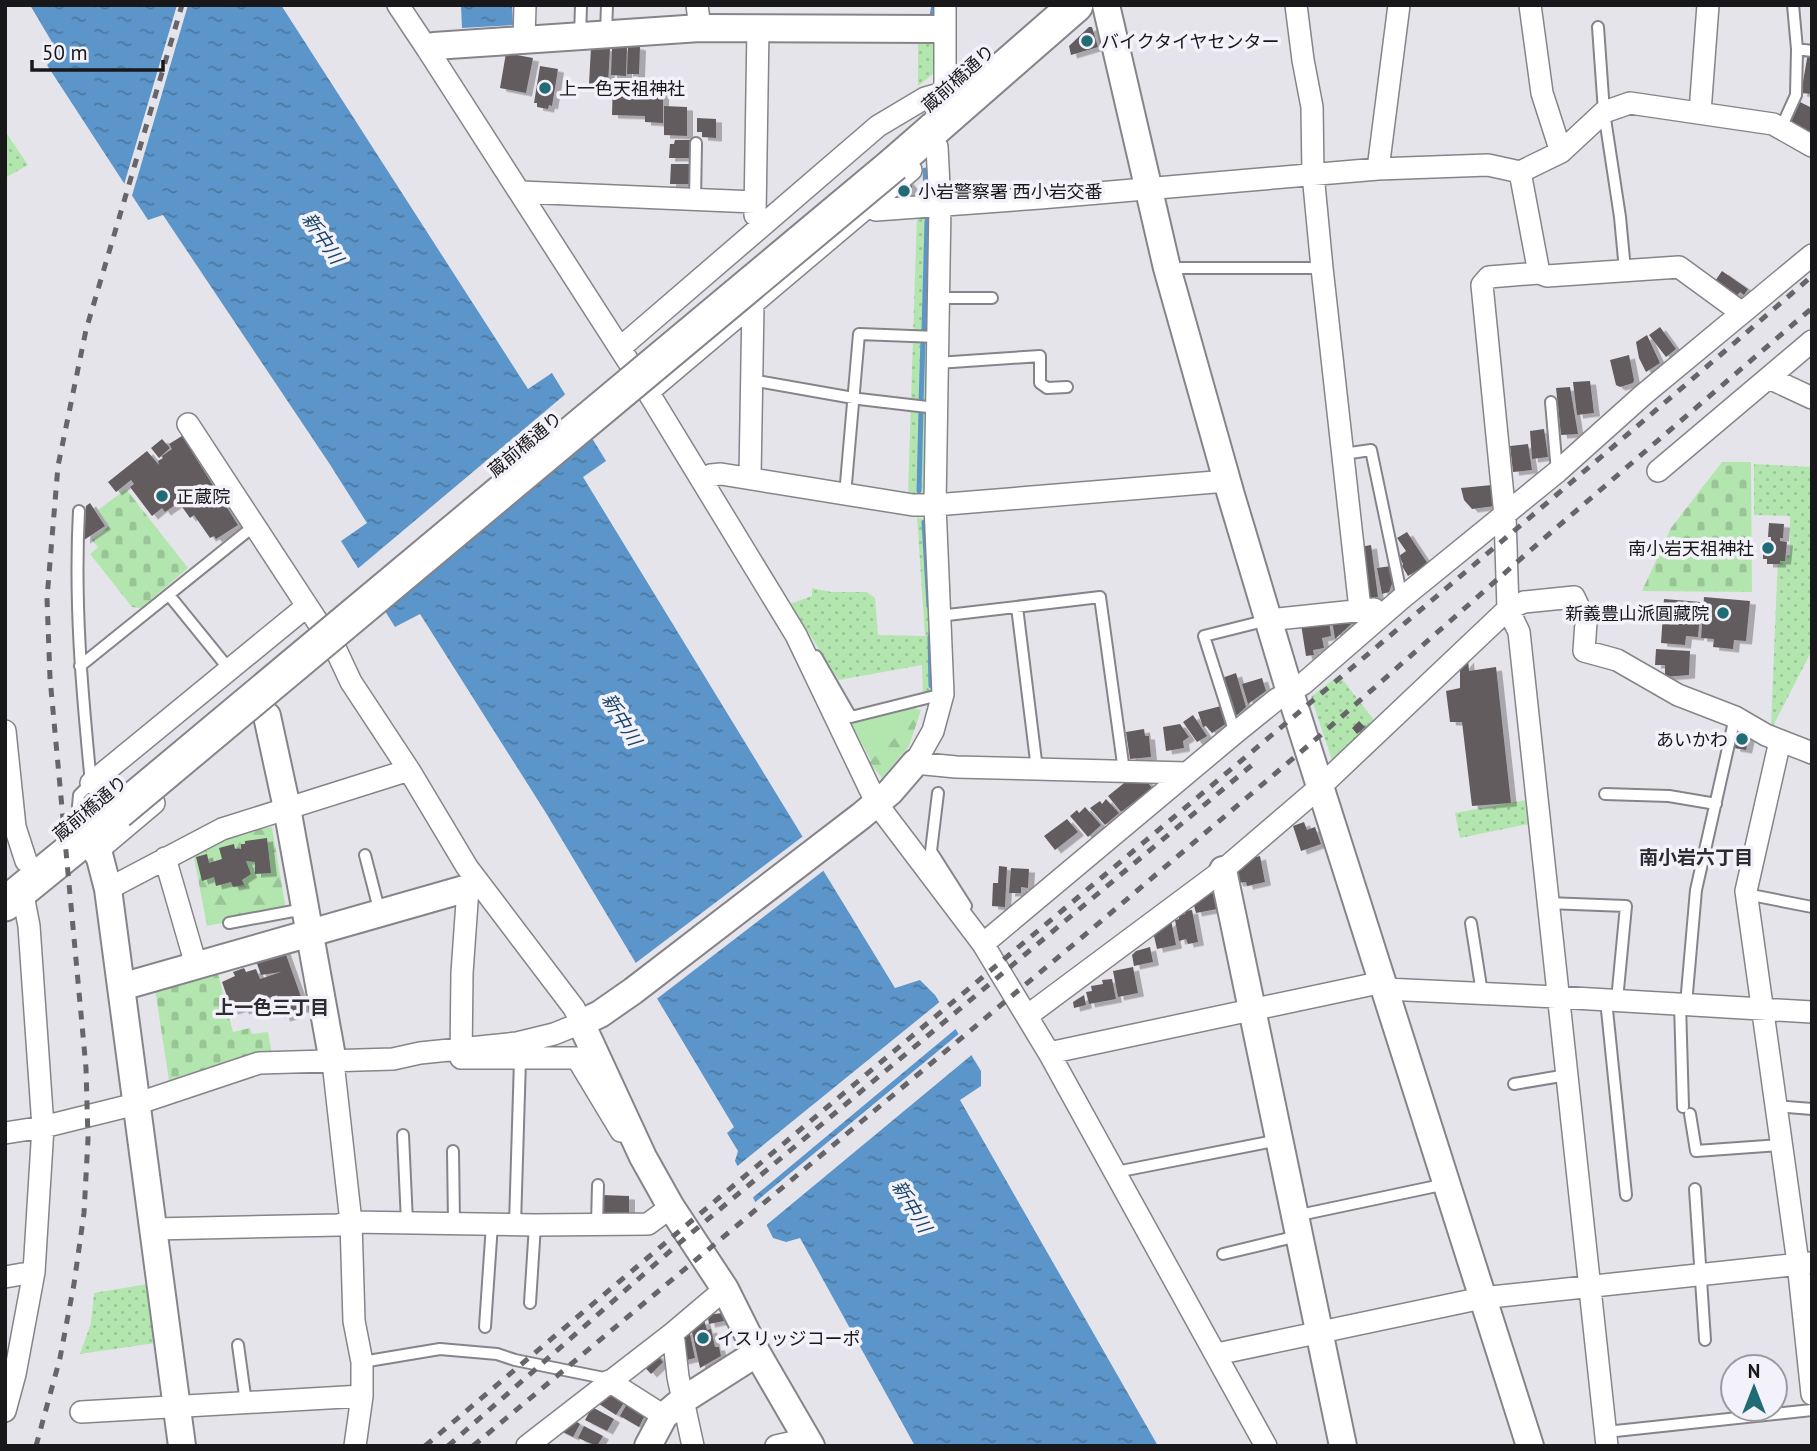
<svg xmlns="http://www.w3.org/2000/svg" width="1817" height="1451" font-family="'PT Sans','Noto Sans JP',sans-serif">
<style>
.grass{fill:#b3e6af}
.forest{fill:url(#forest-firs)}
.cemetery{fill:url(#cemetery-stones)}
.park{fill:url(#park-dots)}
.water{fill:url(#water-ripples)}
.pier{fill:#e6e4eb}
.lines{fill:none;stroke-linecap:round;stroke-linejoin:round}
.stream{stroke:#5c95c9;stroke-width:5}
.building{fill:#635c5f;filter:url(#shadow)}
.service-casing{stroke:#86848b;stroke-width:14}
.minor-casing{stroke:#86848b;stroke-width:24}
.tertiary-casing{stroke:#86848b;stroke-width:30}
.primary-casing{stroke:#86848b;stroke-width:37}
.service{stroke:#fff;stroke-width:10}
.minor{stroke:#fff;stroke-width:21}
.tertiary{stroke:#fff;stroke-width:26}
.primary{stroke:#fff;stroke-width:33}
.rail{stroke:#666569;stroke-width:5;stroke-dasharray:9 9;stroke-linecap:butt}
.primary-bridge-casing{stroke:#86848b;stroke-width:37;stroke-linecap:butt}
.primary-bridge{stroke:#fff;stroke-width:33}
.poi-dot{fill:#216b75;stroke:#f3f1f9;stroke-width:2.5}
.labels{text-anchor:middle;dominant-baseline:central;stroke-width:7;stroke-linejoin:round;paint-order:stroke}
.poi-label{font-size:18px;fill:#18181a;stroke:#f3f1f9;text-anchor:start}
.street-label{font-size:18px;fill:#18181a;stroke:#f3f1f9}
.water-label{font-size:19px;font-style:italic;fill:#1a4568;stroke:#f3f1f9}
.neighbourhood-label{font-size:19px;font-weight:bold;fill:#2d2c31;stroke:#f3f1f9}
</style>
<defs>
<pattern id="forest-firs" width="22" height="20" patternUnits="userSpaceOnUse" patternTransform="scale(1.75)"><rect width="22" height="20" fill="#b3e6af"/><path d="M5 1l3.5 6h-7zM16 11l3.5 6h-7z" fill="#99c596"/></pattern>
<pattern id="cemetery-stones" width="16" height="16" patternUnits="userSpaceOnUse" patternTransform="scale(1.75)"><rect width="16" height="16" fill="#b3e6af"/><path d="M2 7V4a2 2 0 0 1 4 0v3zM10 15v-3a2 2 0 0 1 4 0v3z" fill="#99c596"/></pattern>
<pattern id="park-dots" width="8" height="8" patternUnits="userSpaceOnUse" patternTransform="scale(1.75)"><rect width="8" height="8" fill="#b3e6af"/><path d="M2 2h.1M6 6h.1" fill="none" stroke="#99c596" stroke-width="1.8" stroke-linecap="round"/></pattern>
<pattern id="water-ripples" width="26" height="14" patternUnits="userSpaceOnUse" patternTransform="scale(1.75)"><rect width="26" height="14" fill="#5c95c9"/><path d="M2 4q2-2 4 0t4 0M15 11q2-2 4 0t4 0" fill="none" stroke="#4b79a2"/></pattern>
<filter id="shadow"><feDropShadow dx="6" dy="3.5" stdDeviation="0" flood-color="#0004"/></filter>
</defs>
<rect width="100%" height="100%" fill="#e6e4eb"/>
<path class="grass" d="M916 706 912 719 877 772 851 723Z"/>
<path class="forest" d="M906 707 921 710 909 746 882 778 869 762 896 737Z
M272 827 286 910 207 926 193 852 229 834Z"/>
<path class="cemetery" d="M1722 462H1751L1752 592 1642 591 1671 528Z
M126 489 188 568 141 608 132 607 90 554 98 547 92 540 109 526 98 510Z
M217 970 233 1032 250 1028 252 1034 268 1032 273 1060 170 1087 155 989Z"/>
<path class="park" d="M931 43 937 46 938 70 918 86V44Z
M5 131 28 165 5 178Z
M917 215H928L933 223 926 491 918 496 908 493Z
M1754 464 1812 467V650L1773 726H1771L1778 556 1790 555V516L1754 515Z
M917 517 926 520 933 689 923 694 922 665 839 680 790 604 812 596V588L831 592H867L875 598 878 635 925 636Z
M1339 675 1374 720 1332 760 1311 697Z
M1531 799 1534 823 1460 838 1455 813Z
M154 1283 162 1342 80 1354 91 1323 94 1293Z"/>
<path class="water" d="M30 5H281L528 389 552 373 606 461 583 477 895 988 920 980 935 995 981 1071V1086L960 1100 1158 1446H915L800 1238 786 1242 773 1238 735 1161 738 1151 727 1133 734 1127 546 813 420 614 395 627 341 541 367 523 329 463 163 215 148 220 47 65 59 54Z
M461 5H512L513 25 462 28Z"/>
<path class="pier" d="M177 5H188L131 199 123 188Z
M568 392 594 433 382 613 355 571Z
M806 834 827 868 654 1001 633 965Z
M942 1000 958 1027 750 1200 735 1168Z
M961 1032 974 1053 764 1227 753 1204Z"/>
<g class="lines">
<path class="stream" d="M932 16 934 5
M925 170 926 193
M924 331 927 221
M921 403 923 340
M919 491 921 411
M924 522 929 606
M930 637 931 686"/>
</g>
<path class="building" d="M1089 27H1092L1098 47 1071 55 1069 46Z
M628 44 640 47 639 74H627Z
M591 47 610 48 608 85 589 84Z
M612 47H627L626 76 611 75Z
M506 53 533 58 526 93 500 88Z
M1808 53 1812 54V94L1801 93Z
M540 66 558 69 552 106 549 105 548 109 537 107V103H534Z
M613 79 663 80V123L645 122V116L612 115Z
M1800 102 1812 108V136L1789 124Z
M664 106 687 107V136L664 135Z
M697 118 716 119V138L702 137V132H697Z
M675 140H690V158H669L670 144H674Z
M671 164H690V184H670Z
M907 180 912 186 911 195 907 199 898 197 894 192Z
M1722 271 1748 289 1744 295 1740 292 1734 299 1713 284Z
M1660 327 1676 349 1666 357 1649 335Z
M1647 335 1660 363 1646 372 1639 358 1636 342Z
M1629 355 1634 380 1633 383 1620 387 1616 385 1610 360Z
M1590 381 1594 413 1577 415 1573 382Z
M1570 387 1578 434 1561 435 1556 388Z
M1544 429 1548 457 1532 459 1530 431Z
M182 436 238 525 216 539 214 536 210 538 194 515 190 518 180 504 189 498 184 492 175 499 178 503 165 512 162 508 152 516 130 487 134 484 131 480 116 492 108 482 147 451 159 465 158 461 163 458 162 456 172 449 169 444Z
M162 439 170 448 159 458 151 448Z
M1528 444 1532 470 1513 472 1510 446Z
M1492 485 1495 506 1472 509 1464 500 1461 488Z
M90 503 105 526 84 540 86 506Z
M1769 523 1784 524 1783 538H1780V541L1787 542 1785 561H1780V564H1767V559H1763V541L1771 542V537H1768Z
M1407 532 1428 564 1408 576 1402 566 1403 564 1399 556 1406 551 1397 538Z
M1371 545 1378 597 1367 599 1360 547Z
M1391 566 1393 581 1389 592 1382 594 1377 568Z
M1704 597 1750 601 1746 641 1734 640 1733 649 1713 647 1714 639 1701 638Z
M1664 599 1701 602 1698 637 1686 636 1685 645 1661 643Z
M1360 616 1335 639 1332 620Z
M1329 620 1331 636 1322 638 1324 648 1313 650 1314 655 1306 656 1301 624Z
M1656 649 1690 651 1689 675 1665 677V665H1655Z
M1468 659 1469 671 1496 667 1511 803 1472 806 1462 722H1450L1446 691 1460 688V669Z
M1236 673 1246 707 1234 718 1222 678Z
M1262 678 1266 691 1248 704 1242 684Z
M1221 706 1227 723 1212 733 1206 726 1203 727 1198 712Z
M1193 715 1207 736 1197 742 1183 722Z
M1359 721 1365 727 1357 734 1352 728Z
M1180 724 1189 737 1183 741 1184 748 1166 751 1163 727Z
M1144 729 1145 736H1149L1151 757 1130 759 1126 732Z
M1738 729 1750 732 1746 750 1734 748Z
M1129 779H1145L1152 788 1121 812 1108 796Z
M1106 799 1119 813 1105 825 1090 808 1100 801 1102 804Z
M1085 807 1101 825 1088 837 1070 816 1077 810 1079 813Z
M1067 819 1078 832 1055 850 1044 836Z
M1304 822 1307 830 1315 827 1321 844 1301 851 1293 826Z
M267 838 271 873 255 874V862L246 861 251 874 242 880 244 885 233 887 231 882 216 886 214 877 202 881 196 857 207 854 209 863 222 859 219 848 234 844 235 849H241V844H245V841Z
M1260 856 1265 882 1247 886 1246 882 1237 883 1234 871 1243 869 1242 864 1249 863 1248 859Z
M999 866 1007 867 1005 907 992 906 993 883H998Z
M1011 868 1029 869 1028 888 1021 887V893H1009Z
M1214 893 1217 909 1196 913 1193 902 1201 900 1200 895Z
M1192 910 1198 942 1188 944 1186 939 1179 941 1175 920 1179 919 1178 915 1185 914V911Z
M1171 920 1176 945 1157 949 1154 936Z
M1150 947 1153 962 1134 966 1132 955 1136 951Z
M284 949 305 1008 294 1011 295 1015 284 1018 277 995 258 1002 259 1005 243 1011 242 1008 232 1011 222 982 235 976 233 972 244 968 246 972 256 969 260 979 281 972 261 975 255 958Z
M1133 967 1138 993 1118 997 1113 971Z
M1112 979 1116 999 1089 1004 1086 992 1092 991 1091 986 1103 984 1102 980Z
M1084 995 1086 1005 1074 1008 1073 1002Z
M602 1195 629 1196V1217H602Z
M713 1311 714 1314 723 1313 724 1321 709 1324 707 1313Z
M704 1320 707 1330 711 1329 715 1347H719L721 1356 700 1368 690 1323Z
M689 1330 695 1358 682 1361 676 1333Z
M654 1352 663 1362 651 1374 641 1363Z
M612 1392 625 1401 616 1415 599 1404 606 1394 610 1396Z
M628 1402 645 1415 639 1427 620 1416Z
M592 1407 614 1419 607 1431 585 1420Z
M570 1418 580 1424 573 1437 557 1429Z
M584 1426 603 1436 597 1446 578 1438Z"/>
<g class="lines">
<defs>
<path id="service" d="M1598 27 1604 112 1620 217 1625 270
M606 34 607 5
M580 37 581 5
M1797 49 1812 51
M1781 128 1796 95 1797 49 1793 5
M695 200 696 143
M1167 268H1322
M938 298H992
M937 363 1040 356V383L1047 388 1067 387
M751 380 859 399 936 408
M1551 402 1557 472
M1343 454 1371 450 1402 598
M845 495 859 334 937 337
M169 595 229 669
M1017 607 1037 769
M939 616 1100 597 1124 771
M816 656 851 717 943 694
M80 666 254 526
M1235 733 1204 636 1268 620
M938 793 931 851 966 906
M1605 794 1669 796 1716 804
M77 818 79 795 91 783C82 692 74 603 79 511
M365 855 380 913
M1746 894 1812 907
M1547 903 1626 906 1617 1000
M229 923 304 909
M1471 923 1482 993
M1606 1000 1626 1195
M1680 1004 1683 1107
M1686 1004 1696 890 1735 717
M1514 1084 1567 1075
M1776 1106 1812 1109
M1690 1114 1696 1151 1781 1145
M403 1135 407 1222
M453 1151 454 1223
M1116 1172 1279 1140
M1695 1189 1705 1340
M1295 1216 1446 1184
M515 1224 520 1060
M597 1224 598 1185
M1223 1254 1298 1236
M530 1303 535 1225
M485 1327 492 1224
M238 1345 246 1403
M362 1362 440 1349 497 1354 515 1360 604 1378 609 1381
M1606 1432 1812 1410"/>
<path id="minor" d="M398 5 428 50
M697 5 700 28
M1296 5 1303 60 1312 107 1313 174 1322 268 1360 609
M1530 5 1542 93 1561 152
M524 40 525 5
M434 46 428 50 648 392 796 635 877 804 983 944 1049 1053 1383 982
M945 90V5
M1700 112 1708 5
M937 147 940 205 935 505 943 694 933 731 915 763 956 767 1187 773
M1378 169 1399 5
M1520 172 1539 273
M521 192 755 202
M870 207 876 210 1040 198 1378 169 1488 165 1520 172 1561 152 1604 112 1630 103 1773 124 1812 146
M755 215 758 28
M620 348 878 126 925 98 939 94
M1769 378 1812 398
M648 392 911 170
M1658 471 1812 341
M750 477 753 304
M702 479 711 475 721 474 913 505H935L1227 481
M1268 620 1374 609
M5 731 15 827 26 861
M1780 741 1746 891 1798 1263 1812 1394
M91 783 307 606
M97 851 154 803
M165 858 196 965
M478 883 468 888 462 973 461 1058H577L621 1131
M108 889 222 829 409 770
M983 944 1235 733 1277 699 1303 684 1402 598 1557 472 1643 395 1812 255
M1385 989 1557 997 1812 1012
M1027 1016 1223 870 1321 786 1508 609 1524 602 1574 597 1586 622 1584 651 1617 660 1678 695 1735 717 1766 735 1812 753
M1049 1053 1266 1446
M333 1062 351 1222 354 1321 362 1362V1396L355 1446
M5 1133 43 1127 136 1104 259 1063 393 1059 420 1053 517 1043 554 1034 581 1023 574 1008 467 867 409 770 351 682 336 650 188 424
M153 1229 338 1225 351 1222 535 1225 648 1224 671 1207
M5 1277 34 1272
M673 1333 678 1377 693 1446
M1217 1354 1482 1298 1809 1263
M609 1381 664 1416
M5 1411 15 1374 34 1272 43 1127 29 926 22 890
M81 1412 362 1396
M527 1446 673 1333 725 1289
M776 1446 807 1439
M1607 1446 1519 632 1508 609 1505 516 1482 285 1489 277 1539 273 1547 276 1679 267 1742 313"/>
<path id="tertiary" d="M1106 5 1167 268 1231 495 1290 692 1530 1446
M434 46 700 28 938 29
M267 716 287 808 333 1062
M88 837 100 858 108 889 182 1446
M1223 870 1343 1446
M121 987 468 888
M648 1446 664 1416 683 1400 757 1353
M811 1446 757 1353 725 1289 671 1207 643 1157 581 1023 600 1014 633 991 861 816 890 792 915 763"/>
<path id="primary" d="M894 164 1076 5
M5 904 118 812"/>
</defs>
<use href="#service" class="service-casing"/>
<use href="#minor" class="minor-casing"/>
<use href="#tertiary" class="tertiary-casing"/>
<use href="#primary" class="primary-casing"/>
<use href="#service" class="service"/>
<use href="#minor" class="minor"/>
<use href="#tertiary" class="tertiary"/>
<use href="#primary" class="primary"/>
<path class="rail" d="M36 1446 60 1358 74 1284 84 1213 88 1139 86 1068 50 678 47 598 58 466 86 330 182 5
M425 1446C886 1054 1354 672 1812 276
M448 1446 677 1245 1252 765
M473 1446 1080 939 1323 733 1541 541 1812 308"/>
<defs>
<path id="primary-bridge" d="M118 812 894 164"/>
</defs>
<use href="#primary-bridge" class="primary-bridge-casing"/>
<use href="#primary-bridge" class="primary-bridge"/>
</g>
<g class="poi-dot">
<circle cx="1087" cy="41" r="7"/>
<circle cx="545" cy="88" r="7"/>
<circle cx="904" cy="191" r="7"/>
<circle cx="162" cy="496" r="7"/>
<circle cx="1768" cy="548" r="7"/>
<circle cx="1723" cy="613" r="7"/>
<circle cx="1742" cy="739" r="7"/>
<circle cx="703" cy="1338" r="7"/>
</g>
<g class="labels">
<g class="poi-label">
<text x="1101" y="41">バイクタイヤセンター</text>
<text x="559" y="88">上一色天祖神社</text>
<text x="918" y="191">小岩警察署 西小岩交番</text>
<text x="176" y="496">正蔵院</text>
<text x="1754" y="548" text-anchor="end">南小岩天祖神社</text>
<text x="1709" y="613" text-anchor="end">新義豊山派圓藏院</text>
<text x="1728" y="739" text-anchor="end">あいかわ</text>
<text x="717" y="1338">イスリッジコーポ</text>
</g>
<g class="street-label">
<text transform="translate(958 78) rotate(-42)">蔵前橋通り</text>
<text transform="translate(525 444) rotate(-40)">蔵前橋通り</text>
<text transform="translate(90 808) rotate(-40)">蔵前橋通り</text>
</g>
<g class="water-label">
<text transform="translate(323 238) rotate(56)">新中川</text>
<text transform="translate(622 719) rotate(59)">新中川</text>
<text transform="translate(912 1206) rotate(59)">新中川</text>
</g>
<g class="neighbourhood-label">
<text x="1696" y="857">南小岩六丁目</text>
<text x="272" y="1007">上一色三丁目</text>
</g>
</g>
<rect width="1817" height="1451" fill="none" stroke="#18181a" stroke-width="14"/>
<g transform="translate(1754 1388)"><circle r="33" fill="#f3f1f9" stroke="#9b9aa0" stroke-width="2"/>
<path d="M0-5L12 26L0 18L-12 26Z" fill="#216b75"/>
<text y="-10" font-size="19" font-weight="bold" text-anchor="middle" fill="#18181a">N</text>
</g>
<path d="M32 60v10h131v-10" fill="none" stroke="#18181a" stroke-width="3.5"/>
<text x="42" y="60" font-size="21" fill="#18181a" stroke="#f3f1f9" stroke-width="5" paint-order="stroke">50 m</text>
</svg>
